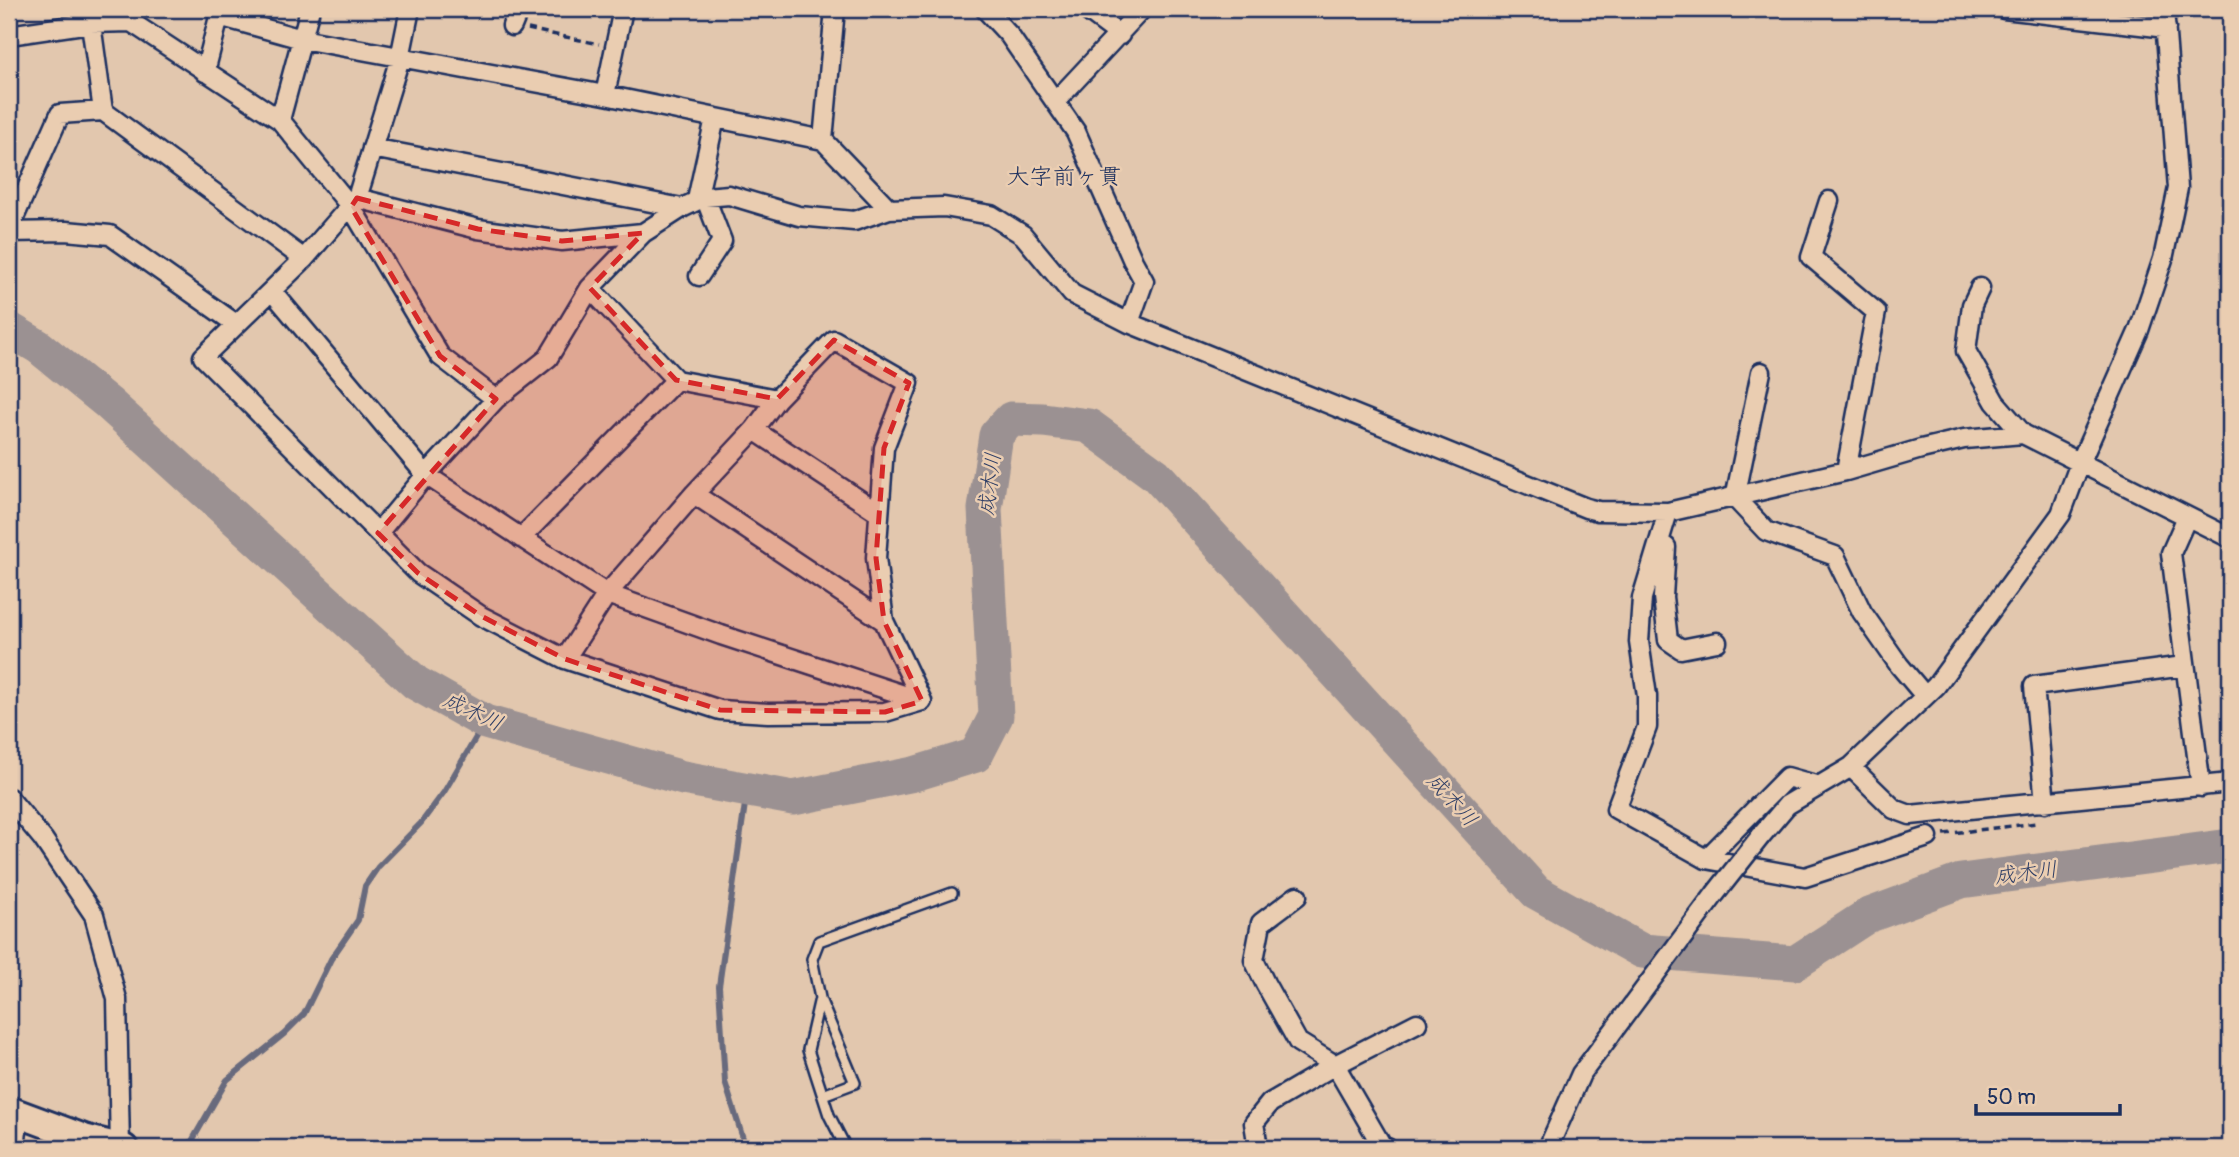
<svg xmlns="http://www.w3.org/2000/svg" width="2239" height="1157" font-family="Pangolin,'Klee One',sans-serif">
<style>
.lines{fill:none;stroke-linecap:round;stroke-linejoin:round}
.stream{stroke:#686a7d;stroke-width:6}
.river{stroke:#9b9192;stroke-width:35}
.lane-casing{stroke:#1b2f5e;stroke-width:14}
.street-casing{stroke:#1b2f5e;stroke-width:23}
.secondary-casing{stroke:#1b2f5e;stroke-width:32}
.path{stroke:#1b2f5e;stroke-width:3.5;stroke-dasharray:7 5;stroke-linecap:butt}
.lane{stroke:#eacdb1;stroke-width:9}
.street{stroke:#eacdb1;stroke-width:18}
.secondary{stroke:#eacdb1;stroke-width:26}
.street-bridge-casing{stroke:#1b2f5e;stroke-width:23;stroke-linecap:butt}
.street-bridge{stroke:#eacdb1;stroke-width:18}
.marked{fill:#d62828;fill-opacity:0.2;stroke:#d62828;stroke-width:5;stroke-dasharray:14 9;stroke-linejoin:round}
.labels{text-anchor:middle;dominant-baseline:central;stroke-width:5;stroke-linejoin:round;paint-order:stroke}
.water-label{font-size:21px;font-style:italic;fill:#2e3e66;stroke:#eacdb1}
.quarter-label{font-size:23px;fill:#1b2f5e;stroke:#eacdb1}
</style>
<rect width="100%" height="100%" fill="#e2c7ae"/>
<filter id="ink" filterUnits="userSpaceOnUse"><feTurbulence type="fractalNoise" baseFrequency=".0143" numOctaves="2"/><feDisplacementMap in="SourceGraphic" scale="14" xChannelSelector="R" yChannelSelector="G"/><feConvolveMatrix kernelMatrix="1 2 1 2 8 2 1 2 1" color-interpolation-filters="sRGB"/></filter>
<g filter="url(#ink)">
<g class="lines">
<path class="stream" d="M188 1148 227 1080 284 1034 304 1014 331 959 358 920 365 886 378 867 421 823 444 792 485 722
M746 1148 725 1082 719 986 747 790"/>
<path class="river" d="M9 329 39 347 108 403 416 683 485 722 683 778 793 798 914 774 976 755 996 716 985 509 996 435 1011 419 1043 420 1089 426 1156 475 1536 892 1642 951 1795 963 1867 916 1961 881 2230 846"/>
<defs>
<path id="lane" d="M820 999 855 1083 823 1095
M846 1148 829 1115 808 1050 820 998 812 959 819 941 952 893"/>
<path id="street" d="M89 9 103 111
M410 9 400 58 357 198 304 259 203 357 418 573 481 616 565 659 720 710 768 713 885 712 922 701
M985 9 1009 35 1076 132 1133 261 1144 281 1129 323
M1085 9 1120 35
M2004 9 2166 28
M219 16 302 39 605 95 823 140 889 209
M512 26 519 9
M9 35 90 23 131 22 280 120 351 207 440 356 496 399
M205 72 221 9
M605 95 623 9
M1056 101 1142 9
M280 120 310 9
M823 140 835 9
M372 148 682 208
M357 198 478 229 562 241 643 233
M697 200 715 118
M1829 201 1811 257 1876 312 1846 471
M9 229 60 114 103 111 304 259
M9 232 66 231 110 235 236 324
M699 276 722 241 705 197
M590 288 676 380 777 399
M1980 288 1972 305 1966 351 1995 402 2023 434
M272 291 426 475 607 594 721 635 922 701
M1761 372 1735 498 1766 531 1835 556 1862 612 1899 665 1925 696
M754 430 878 512
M694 494 884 621
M1668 512 1642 598 1639 642 1647 696V727L1616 809 1706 859 1787 777 1819 786
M2187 517 2171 553 2201 787
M378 533 426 475 496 399 548 358 590 288 643 233 682 208 705 197 729 195 799 216 854 221 889 209 944 207 991 215 1023 235 1072 294 1129 323 1586 508 1598 511 1668 512 1846 471 1921 449 1964 439 2023 434 2230 538
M521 538 676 380
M1666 547 1663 597 1668 640 1681 649 1717 642
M565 659 607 594 694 494 754 430 777 399 834 340 909 383 884 448 876 558 884 621 922 701
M1851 767 1894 809 1910 815 2230 783
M9 798 43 839 94 915 117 999 120 1148
M2045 803 2034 686 2184 666
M1760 837 1787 805 1851 767 1936 686 2061 514 2080 463 2139 330 2163 259 2178 188 2164 9
M1706 859 1805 877 1928 837
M1297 896 1261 923 1254 960 1265 983 1298 1042 1335 1065 1382 1146 1387 1148
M15 1148 19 1114
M1258 1148 1254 1123 1270 1103 1335 1065 1417 1023
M1548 1148 1581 1074 1611 1034"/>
<path id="secondary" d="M9 1110 84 1138 124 1148"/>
</defs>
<use href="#lane" class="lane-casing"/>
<use href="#street" class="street-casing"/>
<use href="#secondary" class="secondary-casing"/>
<path class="path" d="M528 29 599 44
M1944 834 2037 823"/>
<use href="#lane" class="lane"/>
<use href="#street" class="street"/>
<use href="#secondary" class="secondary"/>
<defs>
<path id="street-bridge" d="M1611 1034 1715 894 1760 837"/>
</defs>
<use href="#street-bridge" class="street-bridge-casing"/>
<use href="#street-bridge" class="street-bridge"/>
</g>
</g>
<path class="marked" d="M357 198 478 229 562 241 643 233 590 288 676 380 777 399 834 340 909 383 884 448 876 558 884 621 922 701 885 712 720 710 565 659 481 616 418 573 378 533 496 399 440 356 351 207Z"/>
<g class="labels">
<g class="water-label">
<text transform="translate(990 484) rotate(-83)">成木川</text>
<text transform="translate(473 712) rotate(25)">成木川</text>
<text transform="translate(1452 800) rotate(48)">成木川</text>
<text transform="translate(2026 873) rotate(-7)">成木川</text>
</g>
<g class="quarter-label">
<text x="1064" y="176">大字前ヶ貫</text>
</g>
</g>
<rect width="2239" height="1157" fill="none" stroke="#eacdb1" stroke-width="35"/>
<rect x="18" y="18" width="2204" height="1122" fill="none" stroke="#1b2f5e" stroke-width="2.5" filter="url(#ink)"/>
<path d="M1976 1104v10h144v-10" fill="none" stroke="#1b2f5e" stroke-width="3.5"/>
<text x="1987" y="1104" font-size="21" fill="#1b2f5e" stroke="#eacdb1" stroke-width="5" paint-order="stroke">50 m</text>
</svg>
